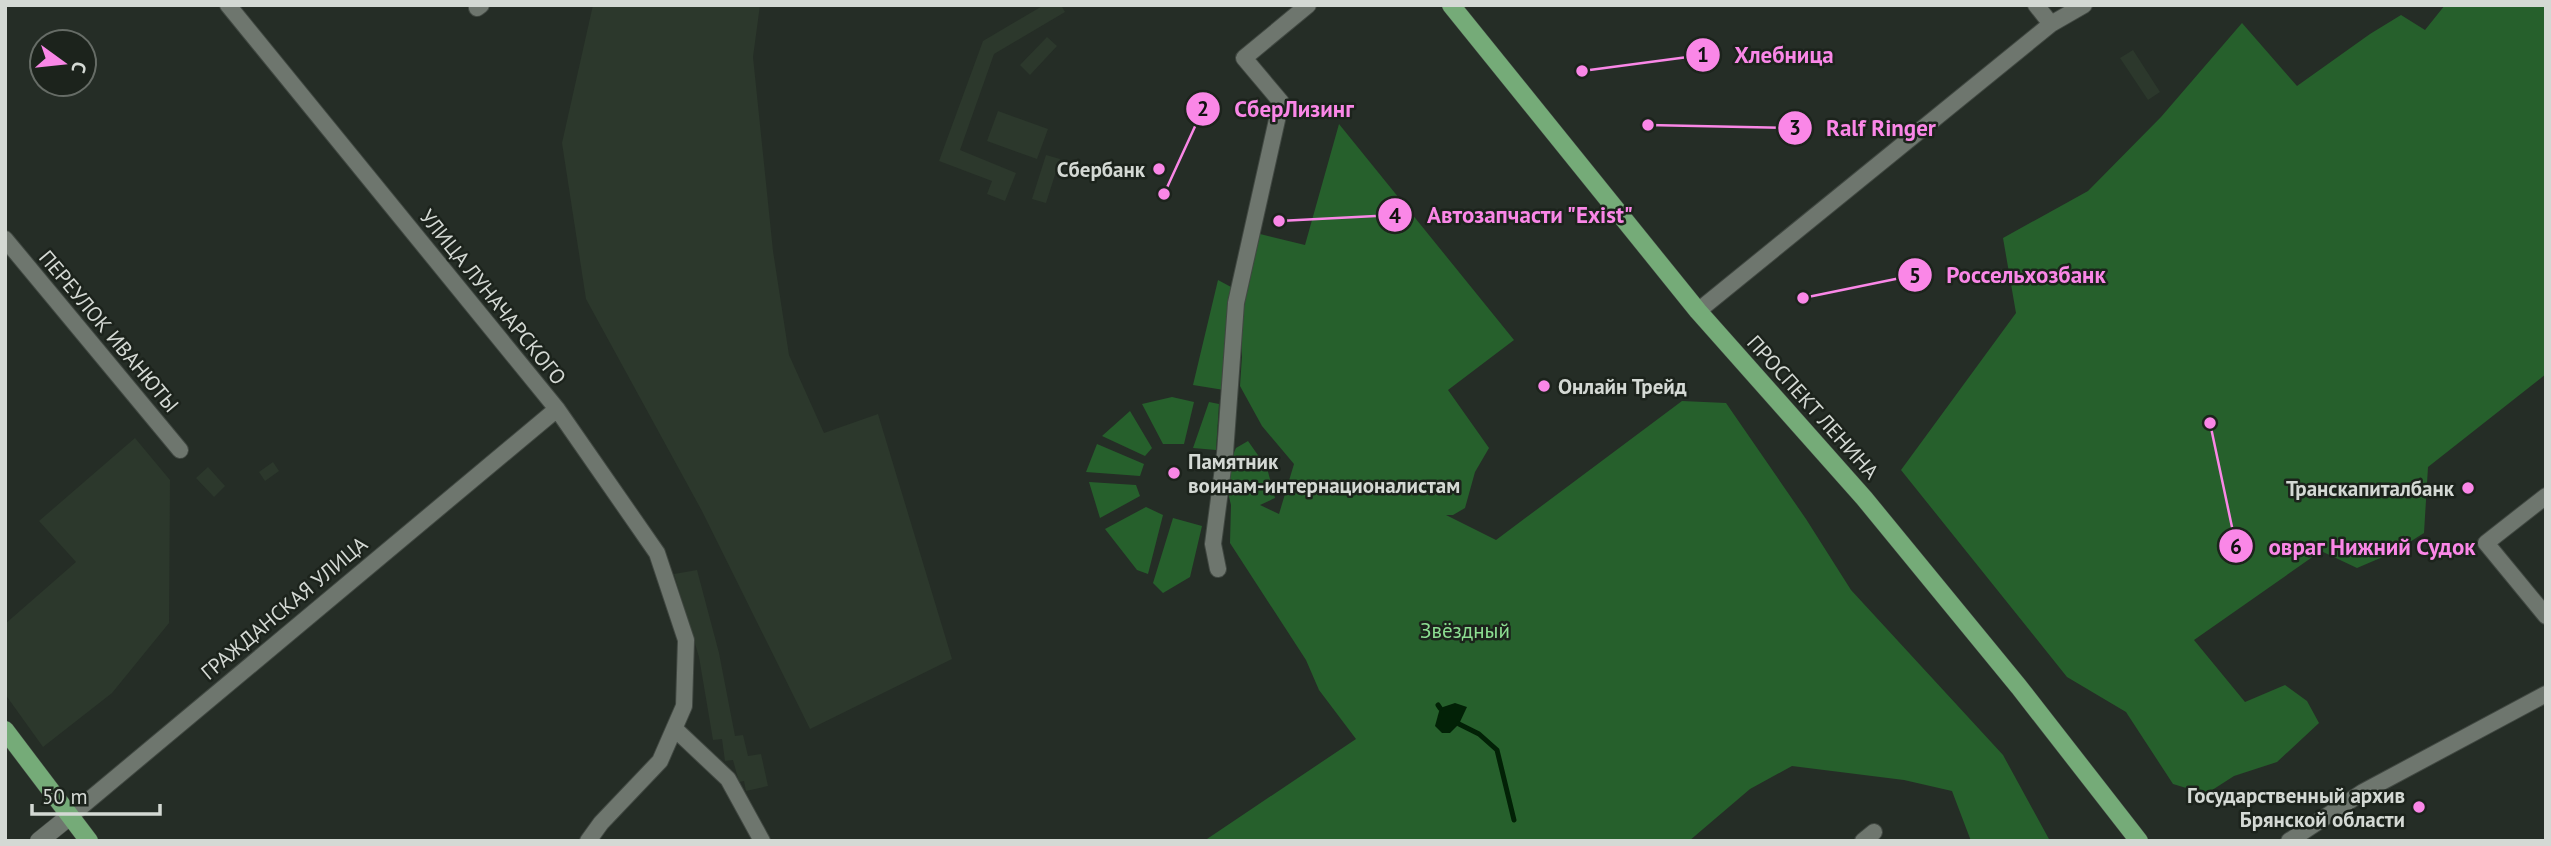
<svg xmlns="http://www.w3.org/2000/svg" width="2551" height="846" font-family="'PT Sans',sans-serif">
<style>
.built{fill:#2c382c}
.green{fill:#26602c}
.water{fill:#022106}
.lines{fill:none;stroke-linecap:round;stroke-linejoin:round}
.stream{stroke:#022106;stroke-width:5}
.street-casing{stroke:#414842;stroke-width:18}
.secondary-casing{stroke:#414842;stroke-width:19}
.primary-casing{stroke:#414842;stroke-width:19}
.street{stroke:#6e766e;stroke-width:16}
.secondary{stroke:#6e766e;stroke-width:18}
.primary{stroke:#75ab78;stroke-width:18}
.poi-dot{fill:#fa87e7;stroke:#1c231c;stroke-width:2.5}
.labels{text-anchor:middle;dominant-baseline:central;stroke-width:5;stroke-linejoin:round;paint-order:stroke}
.poi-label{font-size:21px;font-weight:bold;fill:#d4d9d4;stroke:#1c231c;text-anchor:end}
.street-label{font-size:21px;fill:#d4d9d4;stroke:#1c231c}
.park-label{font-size:21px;fill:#8ddf92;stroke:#1c231c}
.leader{fill:none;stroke:#fa87e7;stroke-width:2.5}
.callout-dot{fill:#fa87e7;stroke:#1c231c;stroke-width:2.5}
.mark-label{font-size:21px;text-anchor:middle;font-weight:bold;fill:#111}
.callout-label{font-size:23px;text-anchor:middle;font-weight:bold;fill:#fa87e7;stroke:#1c231c;stroke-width:5;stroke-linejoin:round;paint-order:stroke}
</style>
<rect width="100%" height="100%" fill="#252d26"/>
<path class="built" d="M593 5H760L753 57 773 251 789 355 824 433 878 414 952 659 810 729 702 511 586 299 562 143Z
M1044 5H1061L1065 12 994 54 960 150 1016 173 1005 201 987 194 992 181 939 161 983 41Z
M1047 37 1057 46 1030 75 1020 65Z
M2133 50 2160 92 2148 100 2120 58Z
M998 111 1048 129 1037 159 987 141Z
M1046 155 1060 159 1046 203 1032 199Z
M135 438 170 480 169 623 112 693 43 747 5 694V624L76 562 39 521Z
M273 462 279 471 265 481 259 472Z
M208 467 225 486 214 497 196 478Z
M697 570 719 653 735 736 743 735 748 756 761 754 768 786 746 791 744 781 739 782 733 760 725 761 722 739 713 740 699 657 674 574Z"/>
<path class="green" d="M2445 5H2546V374L2428 467 2424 533 2392 553 2357 568 2321 551 2194 640 2245 702 2285 685 2307 701 2319 723 2277 762 2234 776 2206 794 2173 784 2126 712 2067 677 1901 470 2016 313 2003 238 2088 191 2161 117 2242 23 2297 86 2370 34 2401 15 2425 30Z
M1339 124 1514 340 1448 390 1489 448 1475 472 1465 508 1453 515H1446L1496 540 1682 401 1726 403 1806 519 1851 590 2003 755 2050 841H1971L1952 791 1904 780 1792 766 1750 789 1689 841H1204L1356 739 1319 690 1306 660 1230 543 1231 505 1225 480 1228 465 1236 448 1248 441 1267 468 1275 498 1260 505 1279 514 1294 464 1262 426 1240 386 1242 356 1240 314 1257 247 1256 233 1305 245Z
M1218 280 1231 287 1224 390 1193 385Z
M1172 397 1194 402 1184 444H1163L1142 404Z
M1209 402 1219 404 1216 450 1193 448Z
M1130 411 1152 448 1145 456 1102 436Z
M1097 444 1144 464 1140 476 1086 472Z
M1089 482 1136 485 1140 496 1100 518Z
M1146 507 1163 515 1148 574 1137 570 1105 529Z
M1173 518 1202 526 1190 577 1163 593 1153 583Z"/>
<path class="water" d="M1455 703 1467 707 1459 724 1450 733H1442L1435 726 1440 708Z"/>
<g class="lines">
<path class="stream" d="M1438 705 1440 708
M1459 724 1479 734 1497 750 1514 820"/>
<defs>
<path id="street" d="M228 5 557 409 657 553 686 640 684 706 660 761 601 823 588 841
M2036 5 2051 24
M477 8 481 5
M5 239 180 450
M1698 311 2051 24 2084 5
M2546 496 2486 543 2546 616
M1218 569 1213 544 1225 453 1236 303 1281 102 1244 58 1308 5
M675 729 728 779 762 841
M70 816 557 409
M1863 841 1874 832
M2289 841 2363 792 2546 694"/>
<path id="secondary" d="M39 841 70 816"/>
<path id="primary" d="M1451 5 1698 311 1864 498 2019 687 2139 841
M5 730 89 841"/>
</defs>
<use href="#street" class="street-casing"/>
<use href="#secondary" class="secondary-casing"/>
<use href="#primary" class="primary-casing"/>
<use href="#street" class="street"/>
<use href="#secondary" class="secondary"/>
<use href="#primary" class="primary"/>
</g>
<g class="poi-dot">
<circle cx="1159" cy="169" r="7"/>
<circle cx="1544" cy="386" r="7"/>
<circle cx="1174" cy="473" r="7"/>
<circle cx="2468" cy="488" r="7"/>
<circle cx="2419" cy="807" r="7"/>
</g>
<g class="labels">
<g class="poi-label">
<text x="1145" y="169">Сбербанк</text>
<text x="1558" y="386" text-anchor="start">Онлайн Трейд</text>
<text x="1188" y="461" text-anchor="start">Памятник<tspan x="1188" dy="24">воинам-интернационалистам</tspan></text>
<text x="2454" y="488">Транскапиталбанк</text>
<text x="2405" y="795">Государственный архив<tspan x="2405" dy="24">Брянской области</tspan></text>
</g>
<g class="street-label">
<text transform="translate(493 297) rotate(51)">УЛИЦА ЛУНАЧАРСКОГО</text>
<text transform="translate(109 331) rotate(50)">ПЕРЕУЛОК ИВАНЮТЫ</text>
<text transform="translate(1813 407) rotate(48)">ПРОСПЕКТ ЛЕНИНА</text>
<text transform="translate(284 608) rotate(-40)">ГРАЖДАНСКАЯ УЛИЦА</text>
</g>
<g class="park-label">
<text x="1465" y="630">Звёздный</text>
</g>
</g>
<path class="leader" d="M1582 71L1703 55M1164 194L1203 109M1648 125L1795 128M1279 221L1395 215M1803 298L1915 275M2210 423L2236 546"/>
<g class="callout-dot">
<circle cx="1582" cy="71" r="7"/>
<circle cx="1164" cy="194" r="7"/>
<circle cx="1648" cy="125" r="7"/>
<circle cx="1279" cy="221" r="7"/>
<circle cx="1803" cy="298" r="7"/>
<circle cx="2210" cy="423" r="7"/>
<circle cx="1703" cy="55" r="18"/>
<circle cx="1203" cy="109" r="18"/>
<circle cx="1795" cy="128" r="18"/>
<circle cx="1395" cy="215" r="18"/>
<circle cx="1915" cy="275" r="18"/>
<circle cx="2236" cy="546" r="18"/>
</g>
<g class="mark-label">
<text x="1703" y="62">1</text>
<text x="1203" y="116">2</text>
<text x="1795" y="135">3</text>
<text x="1395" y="223">4</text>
<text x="1915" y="283">5</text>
<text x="2236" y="554">6</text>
</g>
<g class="callout-label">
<text x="1784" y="63">Хлебница</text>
<text x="1294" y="117">СберЛизинг</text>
<text x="1881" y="136">Ralf Ringer</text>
<text x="1530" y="223">Автозапчасти "Exist"</text>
<text x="2026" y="283">Россельхозбанк</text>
<text x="2372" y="555">овраг Нижний Судок</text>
</g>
<rect width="2551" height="846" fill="none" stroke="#d4d9d4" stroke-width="14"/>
<g transform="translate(63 63) rotate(105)"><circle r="33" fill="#1c231c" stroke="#666c66" stroke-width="2"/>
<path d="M0-5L12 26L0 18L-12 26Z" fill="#fa87e7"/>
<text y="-10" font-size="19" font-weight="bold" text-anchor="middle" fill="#d4d9d4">С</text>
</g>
<path d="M32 804v10h128v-10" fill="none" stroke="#d4d9d4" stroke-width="3.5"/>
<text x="42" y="804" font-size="21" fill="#d4d9d4" stroke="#1c231c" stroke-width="5" paint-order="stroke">50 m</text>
</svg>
